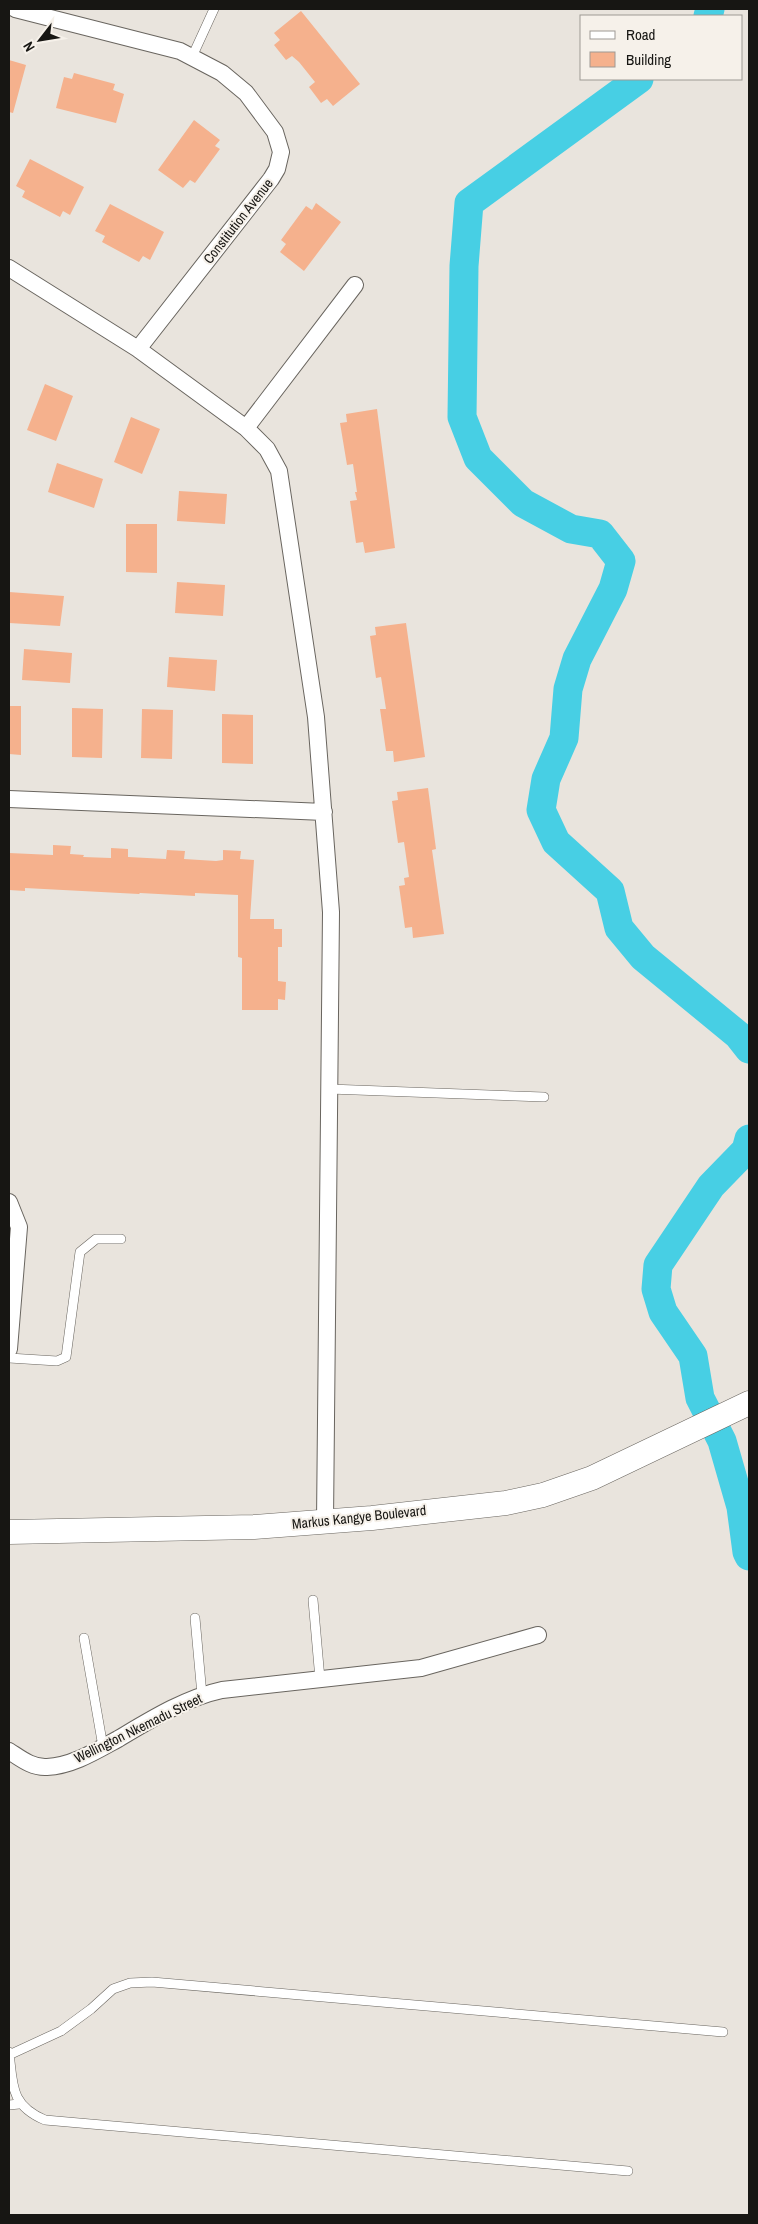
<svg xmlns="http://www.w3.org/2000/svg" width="758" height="2224" font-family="'Archivo Narrow',sans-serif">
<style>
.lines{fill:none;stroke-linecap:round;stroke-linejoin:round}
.river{stroke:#47cfe4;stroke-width:29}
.building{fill:#f5b18d}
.lane-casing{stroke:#69655f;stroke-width:10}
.street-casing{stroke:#69655f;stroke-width:18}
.secondary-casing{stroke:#69655f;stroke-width:25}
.lane{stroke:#fff;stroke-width:9}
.street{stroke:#fff;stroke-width:16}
.secondary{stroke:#fff;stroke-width:24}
.labels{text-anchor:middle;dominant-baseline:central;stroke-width:4;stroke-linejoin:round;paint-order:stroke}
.street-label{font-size:14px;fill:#171613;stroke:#f6f1ea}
</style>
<rect width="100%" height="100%" fill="#e9e4dd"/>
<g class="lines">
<path class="river" d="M708 16 710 9
M639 79 469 203 464 266 462 417 478 458 523 503 571 529 600 534 621 561 613 589 577 659 568 689 564 738 546 779 541 810 556 842 610 891 619 928 643 957 738 1035 749 1049
M749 1139 746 1150 711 1186 658 1265 656 1289 663 1312 693 1356 700 1398 722 1441 741 1507 747 1552 749 1556"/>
</g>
<path class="building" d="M301 11 360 84 333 106 327 99 321 103 309 87 315 82 299 62 292 56 286 60 274 45 280 40 274 33Z
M9 60 26 65 13 113 9 112Z
M74 73 115 84 113 90 124 94 116 123 56 108 64 77 72 79Z
M194 120 220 140 215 146 220 149 195 183 190 180 183 188 158 170Z
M30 159 84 187 70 215 63 211 60 217 22 197 25 191 16 186Z
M316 203 341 222 304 271 280 252 286 244 281 240 306 206 312 210Z
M110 204 164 232 150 260 143 256 139 262 102 242 105 236 95 231Z
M45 384 73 396 56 441 27 430Z
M377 409 395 548 365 553 363 542 356 543 350 501 357 500 355 492H357L353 464 347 465 340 423 347 422 346 414Z
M131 417 160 429 142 474 114 462Z
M57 463 103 479 94 508 48 492Z
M179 491 227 494 225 524 177 521Z
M126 524H157V573L126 572Z
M177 582 225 585 223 616 175 613Z
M9 592 64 596 60 626 9 623Z
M406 623 425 757 394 762 393 751H386L380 709H386L381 677 376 678 370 636 376 635 375 627Z
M24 649 72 653 70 683 22 680Z
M169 657 217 660 215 691 167 687Z
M9 706H21V755L9 754Z
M72 708 103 709 102 758 72 757Z
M142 709 173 710 172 759 141 758Z
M222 714 253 715V764L222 763Z
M428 788 436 849 432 850 444 934 413 938 412 927 405 928 399 886 405 885 404 878 409 877 404 842 398 843 392 801 398 800 397 792Z
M53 845 71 846 70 854 84 855 83 857 111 858V848L128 849V857L166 859 167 850 185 851 184 859 216 861 223 860V850L241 851 240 859 254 860 250 919H274V929H282V947H278V981L286 982 285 1000 278 999V1010H242V958L238 957V895L195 893V896L140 893 139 894 25 888V891L9 890V853L53 855Z"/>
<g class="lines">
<defs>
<path id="lane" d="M192 57 214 9
M329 1089 544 1097
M9 1358 57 1361 66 1357 80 1252 96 1239H121
M313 1600 320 1679
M195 1618 202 1695
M84 1638 103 1747
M9 2052C13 2085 10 2105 45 2120L628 2171
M9 2055 61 2031 91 2009 113 1989 130 1983 152 1982 723 2032
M9 2105 19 2104"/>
<path id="street" d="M15 9 180 51 222 73 246 93 275 132 281 152 277 169 271 179 138 349
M9 268 138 349 246 428 267 449 279 471 316 717 331 912 325 1521
M246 428 355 285
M9 799 324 812
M9 1202 19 1227 9 1349
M9 1751C20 1758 32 1768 47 1767 72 1766 96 1751 118 1739 150 1720 185 1698 222 1690L421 1668 538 1635"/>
<path id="secondary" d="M9 1532 254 1527 372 1518 506 1503 543 1495 592 1478 749 1403"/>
</defs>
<use href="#lane" class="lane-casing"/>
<use href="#street" class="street-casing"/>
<use href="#secondary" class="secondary-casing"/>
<use href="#lane" class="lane"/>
<use href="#street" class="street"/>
<use href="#secondary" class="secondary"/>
</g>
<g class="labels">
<g class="street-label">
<text transform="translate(238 221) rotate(-52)">Constitution Avenue</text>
<text transform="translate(359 1517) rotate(-6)">Markus Kangye Boulevard</text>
<text transform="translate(138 1728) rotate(-26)">Wellington Nkemadu Street</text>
</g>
</g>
<rect width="758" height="2224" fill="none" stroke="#171613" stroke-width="20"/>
<rect x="580" y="15" width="162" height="65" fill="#f6f1ea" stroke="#9d9994"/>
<rect x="590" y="31" width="25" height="8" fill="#ffffff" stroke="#9d9994"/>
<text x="626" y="40" font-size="15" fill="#171613">Road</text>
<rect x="590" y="52" width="25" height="15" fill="#f5b18d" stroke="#9d9994"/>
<text x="626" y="65" font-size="15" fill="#171613">Building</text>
<g transform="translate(40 40) rotate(239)" stroke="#f6f1ea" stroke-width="4" paint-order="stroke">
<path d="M0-4L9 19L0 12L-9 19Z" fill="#171613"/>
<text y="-8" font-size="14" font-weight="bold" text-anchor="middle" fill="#171613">N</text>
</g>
</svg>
